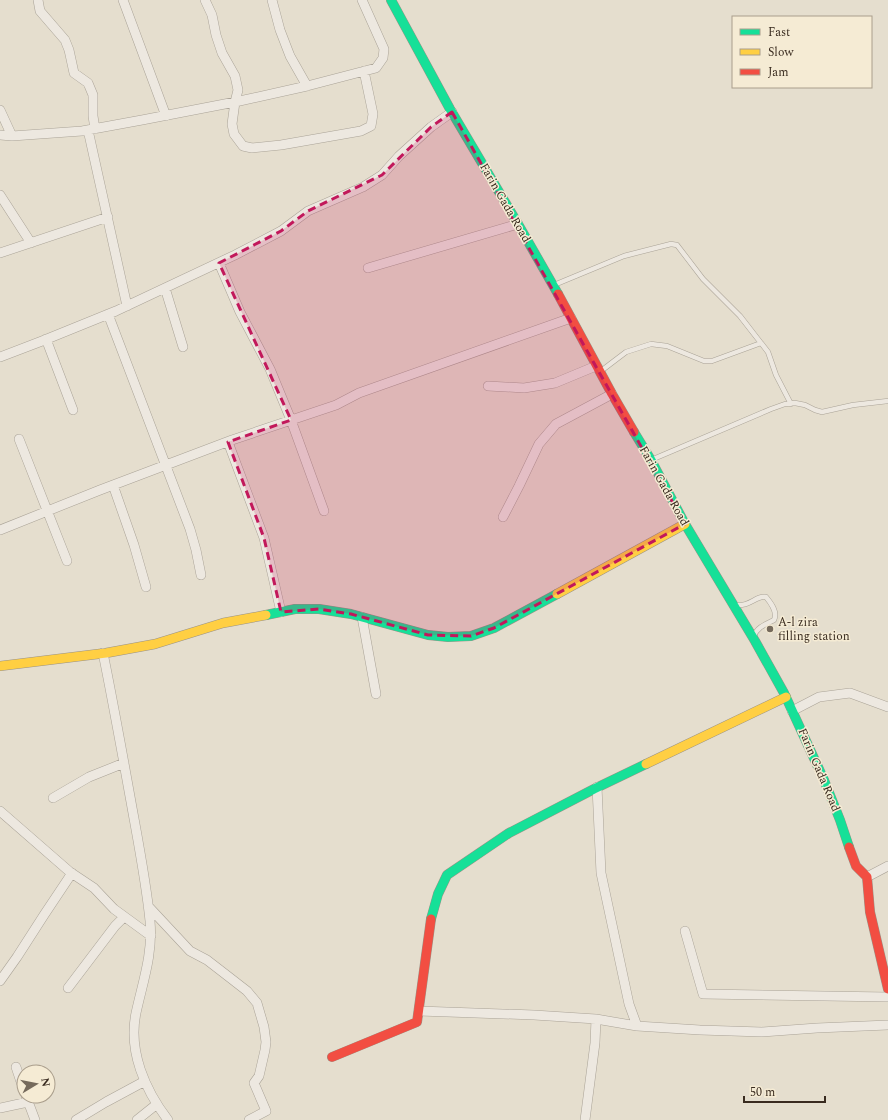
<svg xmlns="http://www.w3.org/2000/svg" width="888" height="1120" font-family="Spectral,serif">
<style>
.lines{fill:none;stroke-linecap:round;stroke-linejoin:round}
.lane-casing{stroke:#aaa397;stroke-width:5.5}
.street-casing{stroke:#aaa397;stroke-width:10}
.fast-casing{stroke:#9a9286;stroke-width:10}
.slow-casing{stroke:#9a9286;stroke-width:10}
.jam-casing{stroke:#9a9286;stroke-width:10}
.lane{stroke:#ede8e0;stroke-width:4.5}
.street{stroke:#ede8e0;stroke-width:9}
.fast{stroke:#16e098;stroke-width:9}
.slow{stroke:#ffcf43;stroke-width:9}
.jam{stroke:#f24e42;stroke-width:9}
.marked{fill:#c2185b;fill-opacity:0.2;stroke:#c2185b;stroke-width:3;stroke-dasharray:8 5;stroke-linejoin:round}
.poi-dot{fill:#756a5c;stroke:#f5ebd4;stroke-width:1.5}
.labels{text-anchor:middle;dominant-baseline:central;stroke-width:3;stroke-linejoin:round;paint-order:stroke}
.street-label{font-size:12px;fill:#392b1f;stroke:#f5ebd4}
.poi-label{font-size:12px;fill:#392b1f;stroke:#f5ebd4;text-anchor:start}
</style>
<rect width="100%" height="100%" fill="#e5dece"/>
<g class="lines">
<defs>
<path id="lane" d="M554 285 624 256 671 244 677 245 703 279 740 316 768 352 776 375 791 404
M601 371 626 352 651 344 667 346 704 361H712L761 343
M651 460 771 409 785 404 795 403 805 405 815 410 822 412 853 405 888 401
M737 605C749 607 757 595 766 597 771 603 778 612 774 620 766 624 757 627 754 636"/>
<path id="street" d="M38 0 40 11 65 40 69 50 74 73 88 83 93 95V116L95 129
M123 0 166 116
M205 0 212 15 216 35 222 53 235 76 238 90 235 102 232 124 234 134 243 146 252 148 281 145 361 131 371 126 373 114 364 71
M272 0 280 30 290 56 307 86
M0 110 12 136
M88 130 127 306
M0 135 12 136 82 131 142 120 235 102 307 86 376 68 383 58 384 49 362 0
M0 195 31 243
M0 253 108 217
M219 263 240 312 270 369 291 420 324 511
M368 268 518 224
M165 288 183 347
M108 314 190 529 196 550 201 575
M46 339 73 410
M0 357 42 341 116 311 235 255 281 231 308 211 363 187 382 175 399 156 431 127 452 112
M488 386 524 388 555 383 596 366
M19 439 67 561
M228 442 264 538 281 612
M113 485 134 545 146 587
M503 517 519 486 539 444 556 424 612 394
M0 530 100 490 232 440 336 405 359 393 571 318
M362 617 376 694
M103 653C113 702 122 752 131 802 138 841 146 881 150 921 153 954 143 981 136 1013 128 1051 145 1090 168 1120
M792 711 819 697 850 693 888 707
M597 787 601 873 629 1004 637 1026
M53 798 89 777 124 763
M0 811 70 872 94 888 114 909 151 936
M867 877 888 866
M148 906 190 951 207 960 229 977 247 991 257 1003 264 1027 266 1042 265 1050 259 1076 254 1083 266 1111 249 1120
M685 931 703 994 888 997
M0 981 17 957 44 915 72 873
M68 988 115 926 124 917
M419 1011 534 1015 596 1019 637 1026 700 1030 762 1032 817 1028 888 1025
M16 1067 24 1091
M26 1096 35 1120
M0 1108 28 1102
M76 1120 106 1102 145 1081
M137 1120 157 1104
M585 1120 595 1043 596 1019"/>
<path id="fast" d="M391 0 450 109 518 224 558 294
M634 432 651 460 685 524 755 641 784 693 824 780 840 820 849 847
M266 615 295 609H319L351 614 428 635 448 637 471 636 494 628 557 594
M431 919 438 894 447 875 509 833 594 789 646 764"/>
<path id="slow" d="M557 594 685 524
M0 666 106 653 155 644 223 623 266 615
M646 764 786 697"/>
<path id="jam" d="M558 294 612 394 634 432
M849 847 856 866 867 877 870 912 888 989
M332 1057 417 1022 431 919"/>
</defs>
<use href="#lane" class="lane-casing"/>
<use href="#street" class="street-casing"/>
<use href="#fast" class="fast-casing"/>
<use href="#slow" class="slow-casing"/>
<use href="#jam" class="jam-casing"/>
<use href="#lane" class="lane"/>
<use href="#street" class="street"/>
<use href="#fast" class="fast"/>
<use href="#slow" class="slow"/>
<use href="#jam" class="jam"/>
</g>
<path class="marked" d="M452 112 685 524 494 628 471 636 428 635 351 614 319 609 281 612 264 538 228 442 291 420 219 263 281 231 308 211 382 175 431 127Z"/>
<circle class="poi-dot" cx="770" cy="629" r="4"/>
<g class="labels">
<g class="street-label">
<text transform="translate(505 203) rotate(60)">Farin Gada Road</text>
<text transform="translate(664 486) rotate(61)">Farin Gada Road</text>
<text transform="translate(819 770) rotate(67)">Farin Gada Road</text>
</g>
<g class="poi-label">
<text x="778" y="622">A-l zira<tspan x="778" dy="14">filling station</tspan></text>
</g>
</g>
<rect x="732" y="16" width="140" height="72" fill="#f5ebd4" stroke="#aa9e8c"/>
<rect x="740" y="29" width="20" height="6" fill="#16e098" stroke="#aa9e8c"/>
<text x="768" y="36" font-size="12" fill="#392b1f">Fast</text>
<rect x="740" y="49" width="20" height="6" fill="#ffcf43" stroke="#aa9e8c"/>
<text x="768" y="56" font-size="12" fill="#392b1f">Slow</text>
<rect x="740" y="69" width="20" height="6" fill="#f24e42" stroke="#aa9e8c"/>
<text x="768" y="76" font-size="12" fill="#392b1f">Jam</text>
<g transform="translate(36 1084) rotate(80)"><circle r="19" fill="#f5ebd4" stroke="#aa9e8c"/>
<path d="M0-3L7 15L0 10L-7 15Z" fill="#756a5c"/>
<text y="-6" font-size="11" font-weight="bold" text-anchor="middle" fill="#392b1f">N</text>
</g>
<path d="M744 1096v6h81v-6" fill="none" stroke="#392b1f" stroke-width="2"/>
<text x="750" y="1096" font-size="12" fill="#392b1f" stroke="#f5ebd4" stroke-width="3" paint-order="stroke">50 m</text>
</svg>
